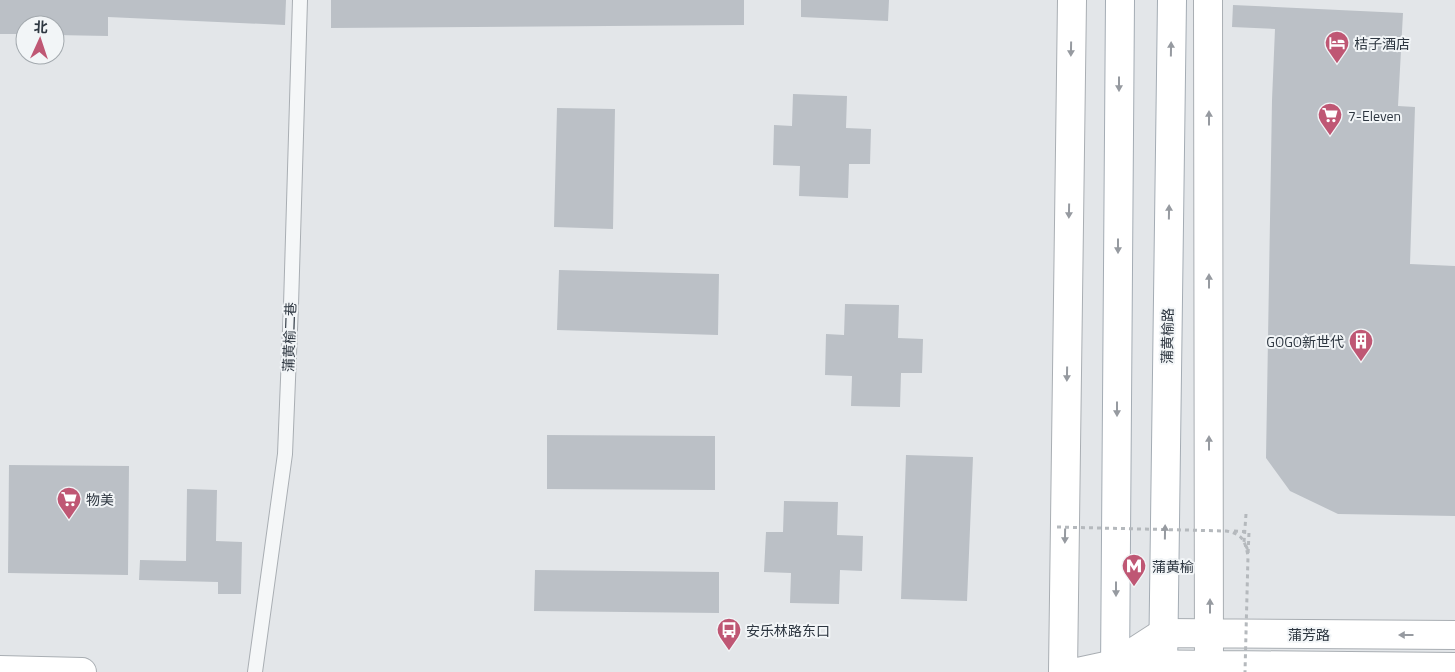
<svg xmlns="http://www.w3.org/2000/svg" width="1455" height="672" font-family="'Titillium Web','Noto Sans SC',sans-serif">
<style>
.building{fill:#bbc0c6}
.lines{fill:none;stroke-linecap:round;stroke-linejoin:round}
.lane-casing{stroke:#a9aeb3;stroke-width:16}
.secondary-casing{stroke:#a9aeb3;stroke-width:30}
.primary-casing{stroke:#a4acb4;stroke-width:30}
.path{stroke:#b5b9bd;stroke-width:3;stroke-dasharray:4 4;stroke-linecap:butt}
.lane{stroke:#f5f7f8;stroke-width:14}
.secondary{stroke:#fff;stroke-width:28}
.primary{stroke:#fff;stroke-width:28}
.path-bridge{stroke:#b5b9bd;stroke-width:3;stroke-dasharray:4 4;stroke-linecap:butt}
.oneway{fill:#969aa0}
.labels{text-anchor:middle;dominant-baseline:central;stroke-width:4;stroke-linejoin:round;paint-order:stroke}
.poi-label{font-size:14px;fill:#2d3640;stroke:#f2f5f7;text-anchor:start}
.street-label{font-size:14px;fill:#2d3640;stroke:#f2f5f7}
</style>
<rect width="100%" height="100%" fill="#e3e6e9"/>
<path class="building" d="M0 0H286L285 25 108 17V36L55 35V25H25V34H0Z
M331 0H744V25L331 28Z
M801 0H889L888 21 801 17Z
M1233 5 1403 13 1398 106 1415 107 1410 264 1455 266V516L1338 514 1290 491 1266 458 1272 100 1275 29 1232 27Z
M793 94 847 96 846 128 871 129 870 164H849L848 198 799 196 800 166 773 165 774 125 792 126Z
M557 108 615 109 613 229 554 227Z
M559 270 719 274 718 335 557 330Z
M845 304 899 305 898 338 923 339 922 373H901L900 407 851 406 852 376 825 375 826 334 844 335Z
M547 435 715 436V490L547 489Z
M906 455 973 457 967 601 901 599Z
M9 465 129 466 128 575 8 573Z
M187 489 217 490 216 541 242 542 241 594H218V582L139 580 140 560 186 561Z
M784 501 838 502 837 535 863 536 862 571 840 570 839 604 790 603 791 573 764 572 766 532H783Z
M535 570 719 572V613L534 611Z"/>
<g class="lines">
<defs>
<path id="lane" d="M255 672 285 454 291 305 300 0"/>
<path id="secondary" d="M1208 0 1209 672
M1115 664 1163 633 1455 635
M0 670 82 672
M1063 672 1072 0
M1078 672 1115 664 1455 667"/>
<path id="primary" d="M1115 672 1120 0
M1163 672 1172 0"/>
</defs>
<use href="#lane" class="lane-casing"/>
<use href="#secondary" class="secondary-casing"/>
<use href="#primary" class="primary-casing"/>
<path class="path" d="M1246 514 1244 542 1248 550
M1234 531 1249 532 1248 556"/>
<use href="#lane" class="lane"/>
<use href="#secondary" class="secondary"/>
<use href="#primary" class="primary"/>
<path class="path-bridge" d="M1057 527 1226 531C1243 534 1245 541 1248 556L1245 672"/>
</g>
<defs><path id="oneway-solid" d="M-6-.8H1V-3.2L6.5 0L1 3.2V.8H-6Z" transform="scale(1.25)"/></defs>
<g class="oneway">
<use href="#oneway-solid" transform="translate(1071 49) rotate(91)"/>
<use href="#oneway-solid" transform="translate(1171 49) rotate(-89)"/>
<use href="#oneway-solid" transform="translate(1119 84) rotate(90)"/>
<use href="#oneway-solid" transform="translate(1209 118) rotate(-90)"/>
<use href="#oneway-solid" transform="translate(1069 211) rotate(91)"/>
<use href="#oneway-solid" transform="translate(1169 212) rotate(-89)"/>
<use href="#oneway-solid" transform="translate(1118 246) rotate(90)"/>
<use href="#oneway-solid" transform="translate(1209 281) rotate(-90)"/>
<use href="#oneway-solid" transform="translate(1067 374) rotate(91)"/>
<use href="#oneway-solid" transform="translate(1117 409) rotate(90)"/>
<use href="#oneway-solid" transform="translate(1209 443) rotate(-90)"/>
<use href="#oneway-solid" transform="translate(1165 532) rotate(-89)"/>
<use href="#oneway-solid" transform="translate(1065 536) rotate(91)"/>
<use href="#oneway-solid" transform="translate(1116 589) rotate(90)"/>
<use href="#oneway-solid" transform="translate(1210 606) rotate(-90)"/>
<use href="#oneway-solid" transform="translate(1406 635) rotate(-180)"/>
</g>
<defs>
<symbol id="hotel-pin" viewBox="-11 -11 22 30"><path d="M0 17L-7.5 6A9.5 9.5 0 1 1 7.5 6Z" fill="#bf5774" stroke="#f2f5f7"/><path d="M-6-4.5h1.5V1H6V5H4.5V3h-9V5H-6ZM-4 0a1.8 1.8 0 1 1 3.6 0ZM.5 0V-2.5h3Q6-2.5 6 0Z" fill="#fff"/></symbol>
<symbol id="supermarket-pin" viewBox="-11 -11 22 30"><path d="M0 17L-7.5 6A9.5 9.5 0 1 1 7.5 6Z" fill="#bf5774" stroke="#f2f5f7"/><path d="M-6-5.5h2.5l.6 2H6L4.5 2H-2.5L-4.4-4H-6ZM-1.5 3.2a1.3 1.3 0 1 0 .1 0ZM3 3.2a1.3 1.3 0 1 0 .1 0Z" fill="#fff"/></symbol>
<symbol id="building-pin" viewBox="-11 -11 22 30"><path d="M0 17L-7.5 6A9.5 9.5 0 1 1 7.5 6Z" fill="#bf5774" stroke="#f2f5f7"/><path d="M-4-6H4V6H1V3H-1V6H-4ZM-2.5-4.3h1.7v1.8h-1.7ZM.8-4.3h1.7v1.8H.8ZM-2.5-1h1.7V.8h-1.7ZM.8-1h1.7V.8H.8Z" fill="#fff"/></symbol>
<symbol id="metro-pin" viewBox="-11 -11 22 30"><path d="M0 17L-7.5 6A9.5 9.5 0 1 1 7.5 6Z" fill="#bf5774" stroke="#f2f5f7"/><path d="M-5.5 5V-5H-3L0 0L3-5H5.5V5H3V-.5L0 4L-3-.5V5Z" fill="#fff"/></symbol>
<symbol id="bus-pin" viewBox="-11 -11 22 30"><path d="M0 17L-7.5 6A9.5 9.5 0 1 1 7.5 6Z" fill="#bf5774" stroke="#f2f5f7"/><path d="M-5-6H5V4H4V6H2V4H-2V6H-4V4H-5ZM-3.5-4V0h7V-4ZM-3.5 1.2v1.5H-2V1.2ZM2 1.2v1.5H3.5V1.2Z" fill="#fff"/></symbol>
</defs>
<g fill-rule="evenodd">
<use href="#hotel-pin" x="1323" y="29" width="28" height="38"/>
<use href="#supermarket-pin" x="1316" y="101" width="28" height="38"/>
<use href="#building-pin" x="1347" y="327" width="28" height="38"/>
<use href="#supermarket-pin" x="55" y="485" width="28" height="38"/>
<use href="#metro-pin" x="1120" y="552" width="28" height="38"/>
<use href="#bus-pin" x="715" y="616" width="28" height="38"/>
</g>
<g class="labels">
<g class="poi-label">
<text x="1354" y="43">桔子酒店</text>
<text x="1348" y="115">7-Eleven</text>
<text x="1344" y="341" text-anchor="end">GOGO新世代</text>
<text x="86" y="499">物美</text>
<text x="1152" y="566">蒲黄榆</text>
<text x="746" y="630">安乐林路东口</text>
</g>
<g class="street-label">
<text transform="translate(1167 336) rotate(-89)">蒲黄榆路</text>
<text transform="translate(289 337) rotate(-88)">蒲黄榆二巷</text>
<text x="1309" y="634">蒲芳路</text>
</g>
</g>
<g transform="translate(40 40) rotate(3)"><circle r="24" fill="#f2f5f7" stroke="#a3a9ae"/>
<path d="M0-4L9 19L0 12L-9 19Z" fill="#bf5774"/>
<text y="-8" font-size="14" font-weight="bold" text-anchor="middle" fill="#2d3640">北</text>
</g>
</svg>
